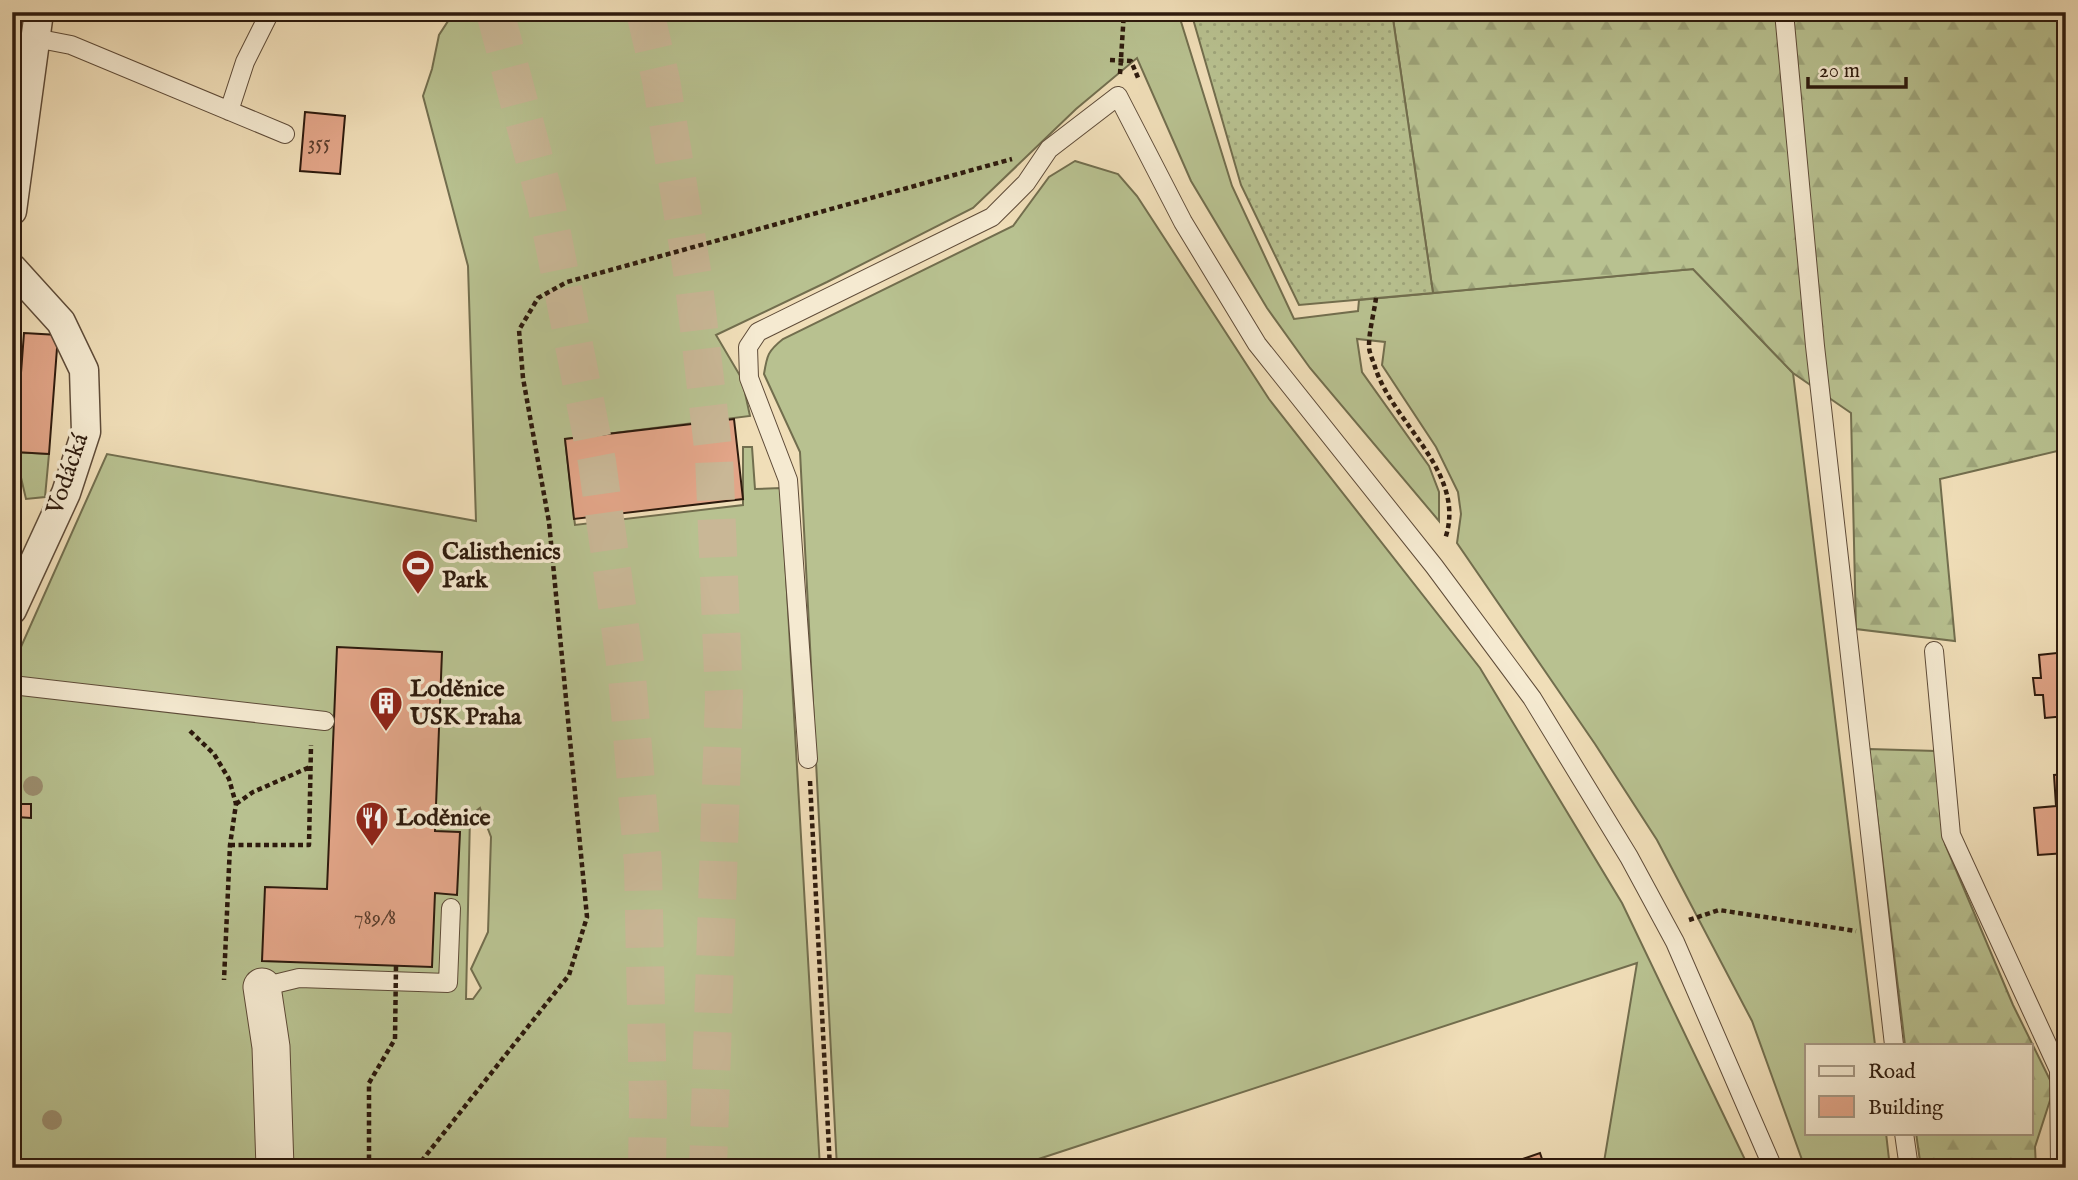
<svg xmlns="http://www.w3.org/2000/svg" width="2078" height="1180" font-family="'IM FELL English',serif">
<style>
.grass{fill:#b8c190;stroke:#726e4e;stroke-width:2;fill-rule:evenodd}
.forest{fill:url(#forest-firs);stroke:#726e4e;stroke-width:2}
.garden{fill:url(#garden-dots);stroke:#726e4e;stroke-width:2}
.building{fill:#e2a588;stroke:#2d1a0d;stroke-width:2}
.lines{fill:none;stroke-linecap:round;stroke-linejoin:round}
.trunk-tunnel{stroke:#c9b796;stroke-width:38;stroke-dasharray:38 19;stroke-linecap:butt}
.service-casing{stroke:#5e4b38;stroke-width:20}
.pedestrian-casing{stroke:#5e4b38;stroke-width:31}
.minor-casing{stroke:#5e4b38;stroke-width:39}
.path{stroke:#2d1a0d;stroke-width:4.5;stroke-dasharray:5 3.5;stroke-linecap:butt}
.service{stroke:#f5ead1;stroke-width:18}
.pedestrian{stroke:#f5ead1;stroke-width:28}
.minor{stroke:#f5ead1;stroke-width:37}
.path-bridge{stroke:#2d1a0d;stroke-width:4.5;stroke-dasharray:5 3.5;stroke-linecap:butt}
.tree{fill:#9c8e6f}
.labels{text-anchor:middle;dominant-baseline:central;stroke-width:7;stroke-linejoin:round;paint-order:stroke}
.number-label{font-size:21px;fill:#5a3d2c}
.street-label{font-size:24px;fill:#2d1a0d;stroke:#f5ead1}
.poi-label{font-size:24px;font-weight:bold;fill:#2d1a0d;stroke:#f5ead1;text-anchor:start}
</style>
<defs>
<pattern id="forest-firs" width="22" height="20" patternUnits="userSpaceOnUse" patternTransform="scale(1.75)"><rect width="22" height="20" fill="#b8c190"/><path d="M5 1l3.5 6h-7zM16 11l3.5 6h-7z" fill="#9ea57b"/></pattern>
<pattern id="garden-dots" width="8" height="8" patternUnits="userSpaceOnUse" patternTransform="scale(1.75)"><rect width="8" height="8" fill="#b8c190"/><path d="M2 2h.1M6 6h.1" fill="none" stroke="#9ea57b" stroke-width="1.8" stroke-linecap="round"/></pattern>
</defs>
<rect width="100%" height="100%" fill="#f0deb8"/>
<filter id="stains"><feTurbulence type="fractalNoise" baseFrequency=".00286" numOctaves="4"/><feColorMatrix values="0 0 0 0 .2 0 0 0 0 .09 0 0 0 0 .02 0 0 0 .5 -.17"/></filter>
<radialGradient id="worn" r=".72"><stop offset=".6" stop-color="#630" stop-opacity="0"/><stop offset="1" stop-color="#630" stop-opacity=".3"/></radialGradient>
<path class="grass" d="M454 12H1178L1232 186 1294 319 1358 311 1359 300 1693 269 1793 373 1875 1045H1807V1133H1886L1890 1168H1805L1752 1021 1657 840 1595 744 1457 543 1461 514 1458 492 1436 447 1382 365 1385 342 1357 339 1362 372 1429 466 1439 492V521L1310 368 1267 308 1191 181 1137 58 1076 109 973 208 827 282 716 335 742 379 750 416 565 439 575 525 743 505V447H752L755 489 781 488 820 1168H12V667L107 454 476 521 468 266 423 96 432 69 439 35ZM480 808 491 837 488 932 471 969 481 988 473 999H466L470 816Z
M1075 161 1118 174 1137 196 1269 399 1480 668 1622 903 1749 1168H1603L1637 963 1011 1168H837L800 452 764 374C767 355 768 351 783 339L1013 226 1049 177Z
M15 452 49 454 45 497 26 499Z"/>
<path class="forest" d="M1392 12H2066V449L1940 479 1955 641 1856 629 1851 413 1793 373 1693 269 1433 293Z
M1869 749 1936 751 1945 844 2013 1005 2054 1088 2035 1147 2036 1168H1921L1916 1133H2031V1045H1905Z"/>
<path class="garden" d="M1191 12H1392L1433 293 1299 305 1241 185Z"/>
<path class="building" d="M305 112 345 116 340 174 300 171Z
M24 333 58 335 49 454 15 452Z
M734 419 743 499 574 519 565 439Z
M337 647 442 652 435 831 460 832 457 895 435 893 432 967 262 961 265 887 327 889Z
M2066 652V716L2045 718 2043 695H2035L2033 678H2041L2039 655Z
M2066 774V853L2038 855 2034 808 2056 806 2054 775Z
M18 804H31V818L17 817Z
M1540 1153 1545 1168H1497Z"/>
<g class="lines">
<path class="trunk-tunnel" d="M495 12 546 203 597 462 627 677 643 864 648 1105 647 1168
M645 12 661 80 693 277 714 456 724 698 708 1168"/>
<defs>
<path id="service" d="M1784 12 1815 346 1894 1045
M35 38 71 45 285 134
M229 111 245 62 270 12
M1934 651 1951 835 2059 1070 2060 1168
M12 685 325 721
M808 759 788 480 749 378 748 347 758 332 992 217 1026 183 1049 149 1118 96 1183 222 1257 344 1434 566 1532 698 1629 857 1675 942 1773 1168
M262 987 299 978 448 983 451 908
M1904 1133 1909 1168"/>
<path id="pedestrian" d="M12 211 39 12
M12 268 61 322 84 370 86 432 66 493 12 610"/>
<path id="minor" d="M262 987 271 1047 275 1168"/>
</defs>
<use href="#service" class="service-casing"/>
<use href="#pedestrian" class="pedestrian-casing"/>
<use href="#minor" class="minor-casing"/>
<path class="path" d="M1110 60 1131 61 1139 80
M1120 74 1124 12
M1376 298C1374 313 1369 331 1369 346 1369 353 1373 360 1375 367 1393 424 1468 473 1445 539
M190 731 214 754 229 779 236 804 230 845 224 980
M810 781 830 1168
M236 804 253 792 310 767
M230 845H309L311 745
M1689 920 1719 910 1856 931
M369 1168V1083L395 1039
M416 1168 569 975 587 917 549 522 523 378 519 330 538 298 567 282 1012 159"/>
<use href="#service" class="service"/>
<use href="#pedestrian" class="pedestrian"/>
<use href="#minor" class="minor"/>
<path class="path-bridge" d="M395 1039 396 966"/>
</g>
<g class="tree">
<circle cx="33" cy="786" r="10"/>
<circle cx="52" cy="1120" r="10"/>
</g>
<defs>
<symbol id="stadium-pin" viewBox="-11 -11 22 30"><path d="M0 17L-7.5 6A9.5 9.5 0 1 1 7.5 6Z" fill="#8f2418" stroke="#f5ead1"/><path d="M0-5a6.5 5 0 1 0 0 10a6.5 5 0 1 0 0-10ZM-3.5-1.8h7v3.6h-7Z" fill="#fff"/></symbol>
<symbol id="building-pin" viewBox="-11 -11 22 30"><path d="M0 17L-7.5 6A9.5 9.5 0 1 1 7.5 6Z" fill="#8f2418" stroke="#f5ead1"/><path d="M-4-6H4V6H1V3H-1V6H-4ZM-2.5-4.3h1.7v1.8h-1.7ZM.8-4.3h1.7v1.8H.8ZM-2.5-1h1.7V.8h-1.7ZM.8-1h1.7V.8H.8Z" fill="#fff"/></symbol>
<symbol id="restaurant-pin" viewBox="-11 -11 22 30"><path d="M0 17L-7.5 6A9.5 9.5 0 1 1 7.5 6Z" fill="#8f2418" stroke="#f5ead1"/><path d="M-5-6h1v4h1v-4h1v4h1v-4h1v5L-1.5 .5V6h-2V.5L-5-1ZM5-6V6H3V1.5H1.5Q1.5-4 5-6Z" fill="#fff"/></symbol>
</defs>
<g fill-rule="evenodd">
<use href="#stadium-pin" x="399" y="547" width="38" height="52"/>
<use href="#building-pin" x="367" y="684" width="38" height="52"/>
<use href="#restaurant-pin" x="353" y="799" width="38" height="52"/>
</g>
<g class="labels">
<g class="number-label">
<text x="319" y="143">355</text>
<text x="375" y="918">789/8</text>
</g>
<g class="street-label">
<text transform="translate(68 474) rotate(-71)">Vodácká</text>
</g>
<g class="poi-label">
<text x="442" y="552">Calisthenics<tspan x="442" dy="28">Park</tspan></text>
<text x="410" y="689">Loděnice<tspan x="410" dy="28">USK Praha</tspan></text>
<text x="396" y="818">Loděnice</text>
</g>
</g>
<rect width="2078" height="1180" fill="none" stroke="#f0deb8" stroke-width="42"/>
<rect x="14" y="14" width="2050" height="1152" fill="none" stroke="#2d1a0d" stroke-width="3.5"/>
<rect x="21" y="21" width="2036" height="1138" fill="none" stroke="#2d1a0d" stroke-width="2"/>
<rect x="1805" y="1044" width="228" height="91" fill="#f5ead1" stroke="#a59783" stroke-width="2"/>
<rect x="1819" y="1066" width="35" height="10" fill="#f5ead1" stroke="#a59783" stroke-width="2"/>
<text x="1868" y="1078" font-size="21" fill="#2d1a0d">Road</text>
<rect x="1819" y="1096" width="35" height="21" fill="#e2a588" stroke="#a59783" stroke-width="2"/>
<text x="1868" y="1114" font-size="21" fill="#2d1a0d">Building</text>
<path d="M1808 77v10h98v-10" fill="none" stroke="#2d1a0d" stroke-width="3.5"/>
<text x="1819" y="77" font-size="21" fill="#2d1a0d" stroke="#f5ead1" stroke-width="5" paint-order="stroke">20 m</text>
<rect width="100%" height="100%" filter="url(#stains)"/>
<rect width="100%" height="100%" fill="url(#worn)"/>
</svg>
